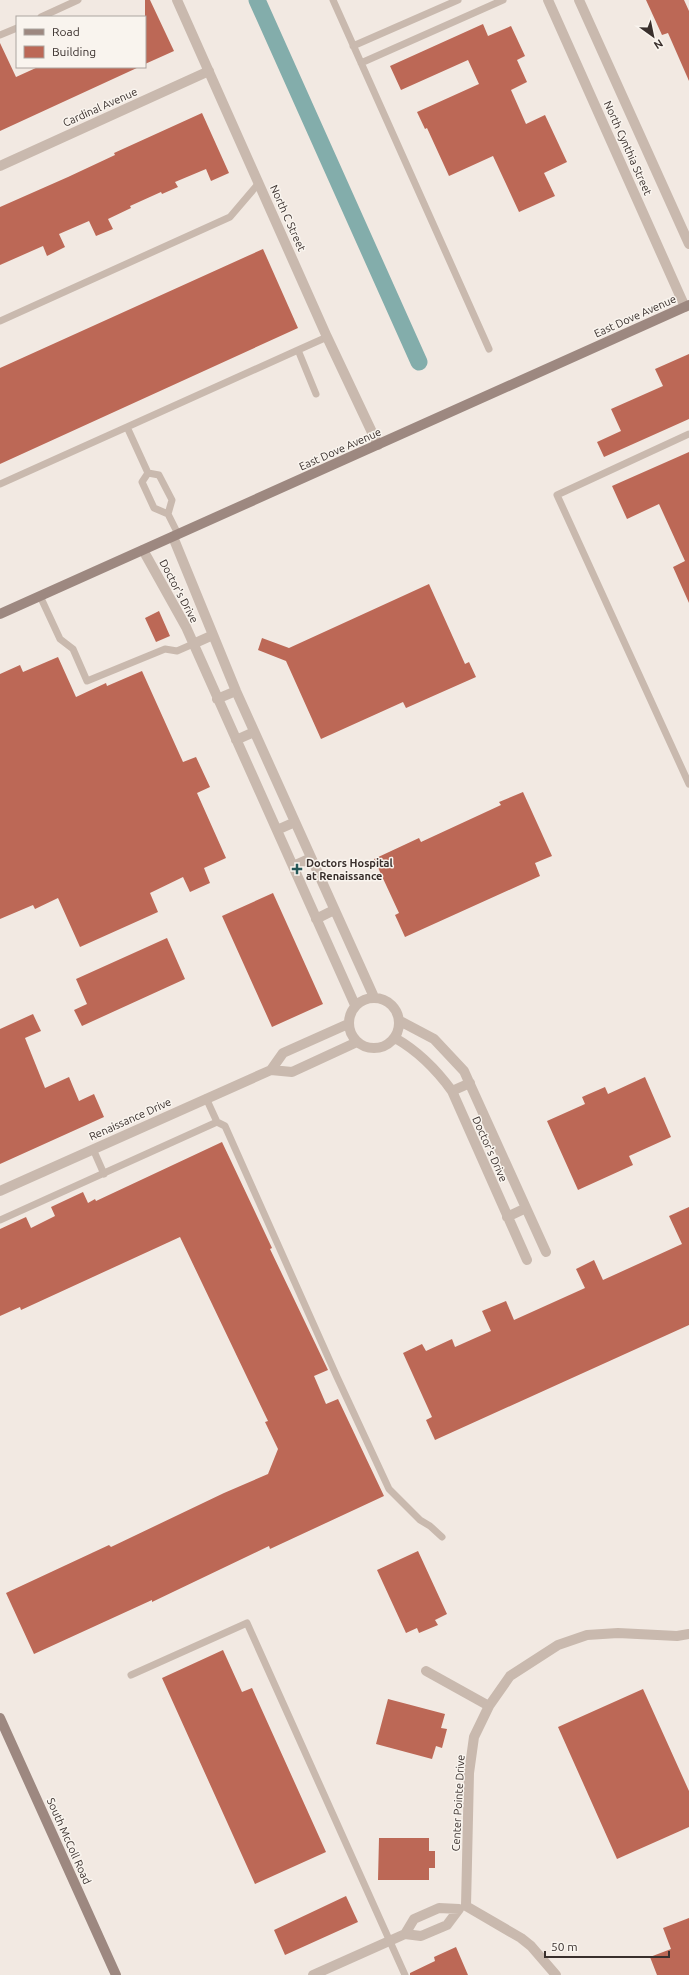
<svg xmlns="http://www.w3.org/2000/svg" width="689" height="1975" font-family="Ubuntu,sans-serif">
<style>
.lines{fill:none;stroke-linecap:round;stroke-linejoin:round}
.canal{stroke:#83adab;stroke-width:17}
.building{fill:#bc6856}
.lane{stroke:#c9b9ae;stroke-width:7}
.street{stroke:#c9b9ae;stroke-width:10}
.secondary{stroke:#9d8880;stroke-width:10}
.poi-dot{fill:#255757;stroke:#f9f4ee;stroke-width:1.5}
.labels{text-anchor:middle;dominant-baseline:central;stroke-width:3;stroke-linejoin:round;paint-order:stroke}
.street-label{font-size:11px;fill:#392f2c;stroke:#f9f4ee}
.poi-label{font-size:11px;font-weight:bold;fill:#392f2c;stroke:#f9f4ee;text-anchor:start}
</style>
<rect width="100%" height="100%" fill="#f2e9e2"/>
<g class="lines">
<path class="canal" d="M257 0 419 362"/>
</g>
<path class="building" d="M145 0H150L174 51 145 64Z
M646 0H684L689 11V81L668 33 662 35Z
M483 24 488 36 511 26 525 56 517 60 527 82 511 90 526 124 545 115 567 162 544 173 555 196 519 212 493 156 449 176 427 128 425 129 417 112 479 84 468 60 401 90 390 66Z
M0 43 16 77 38 67H139L0 131Z
M202 113 229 173 211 181 206 169 175 182 178 187 162 194 161 192 130 206 131 208 108 219 113 229 96 236 89 221 59 234 65 247 47 256 43 246 0 265V207L68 177 115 155 114 153Z
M263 249 298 328 0 464V368Z
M689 354V419L604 457 597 442 621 431 611 409 663 386 655 369Z
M689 452V603L673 567 685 561 659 504 627 519 612 486Z
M429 584 465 664 469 662 476 677 406 708 403 702 321 739 286 661 258 650 262 638 289 648Z
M159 611 170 636 156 642 145 618Z
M58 657 76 697 106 683 107 686 142 671 183 762 196 757 210 787 197 793 226 858 204 868 210 883 190 892 183 877 150 893 158 912 80 947 58 898 35 909 33 905 0 919V674L20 665 23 672Z
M523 792 552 856 535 863 540 876 405 937 395 915 399 913 374 859 419 838 421 842 501 805 499 802Z
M273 893 323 1004 272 1027 222 916Z
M167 938 185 979 82 1026 74 1010 87 1004 76 979Z
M33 1014 41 1031 25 1038 45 1088 69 1077 79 1101 94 1094 104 1117 0 1164V1029Z
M645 1077 671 1137 629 1156 633 1165 578 1190 547 1121 585 1104 582 1097 605 1087 608 1094Z
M222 1142 272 1248 270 1249 328 1370 314 1376 326 1404 338 1399 384 1496 270 1549 269 1546 152 1602V1600L34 1654 6 1593 109 1545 111 1547 224 1493 268 1474 278 1449 265 1422 268 1421 180 1237 21 1310 20 1307 0 1316V1229L26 1217 31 1228 55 1216 51 1207 83 1192 88 1203 95 1199 96 1201Z
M689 1207V1325L435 1440 426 1420 432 1417 403 1353 422 1344 426 1351 452 1339 455 1347 491 1331 482 1311 506 1301 514 1320 585 1288 576 1269 594 1260 603 1280 682 1244 669 1216Z
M418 1551 447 1614 435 1620 438 1625 419 1633 417 1628 406 1633 377 1570Z
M223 1650 242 1692 252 1688 326 1852 255 1884 162 1678Z
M643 1689 689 1791V1827L617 1859 558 1727Z
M388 1699 445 1714 441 1728 447 1729 442 1748 436 1746 432 1759 376 1744Z
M379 1838H429V1851H435V1868H429V1880H378Z
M346 1896 358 1922 285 1955 274 1930Z
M689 1918V1975H657L650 1957 671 1949 663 1928Z
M456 1947 468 1975H410V1973L435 1961 434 1957Z"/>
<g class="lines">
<path class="lane" d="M333 0 489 349
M41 17 78 0
M0 35 17 28
M353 46 458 0
M361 63 503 0
M0 321 230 217 259 183
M298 350 327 337
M689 434 557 495 689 784
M148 473 127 427 298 350 316 394
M148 473 159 475 172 500 168 514 178 534
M148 473 142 482 154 508 168 514
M0 484 127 427
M40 596 60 639 73 649 87 681 165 649 177 651 193 644
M206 1098 217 1122
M93 1149 104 1174
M0 1220 217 1122 225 1126 337 1377 389 1489 420 1520 430 1526 442 1537
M131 1675 247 1623 405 1975"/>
<path class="street" d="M177 0 327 337 378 445
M548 0 685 307
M579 0 689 244
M0 166 209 71
M173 537 236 691 374 997
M143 550 186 627 355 1005
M193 644 213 635
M217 699 236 691
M236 740 254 732
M277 830 295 822
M293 866 311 858
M316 919 334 910
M349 1023a25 25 0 1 1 50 0a25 25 0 1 1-50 0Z
M400 1021 434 1039 464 1071 546 1252
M348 1024 283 1053 271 1070 292 1072 357 1042
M395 1038C418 1051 436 1069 452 1091L527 1260
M452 1091 470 1083
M0 1191 271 1070
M507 1217 526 1208
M426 1671 489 1706
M439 1908 459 1909 447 1925 421 1936 405 1934 414 1919Z
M313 1975 405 1934
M556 1975 531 1946 521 1938 466 1906 469 1773 474 1737 489 1706 510 1676 558 1645 587 1635 618 1633 677 1636 689 1634"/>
<path class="secondary" d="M0 614 689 305
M0 1718 116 1975"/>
</g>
<path class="poi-dot" d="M295 863h4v4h4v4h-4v4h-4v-4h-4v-4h4z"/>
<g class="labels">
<g class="street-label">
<text transform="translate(100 107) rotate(-24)">Cardinal Avenue</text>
<text transform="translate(628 148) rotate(66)">North Cynthia Street</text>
<text transform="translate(288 218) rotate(66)">North C Street</text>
<text transform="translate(635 316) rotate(-24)">East Dove Avenue</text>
<text transform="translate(340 449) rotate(-24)">East Dove Avenue</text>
<text transform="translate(179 591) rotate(62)">Doctor's Drive</text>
<text transform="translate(130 1119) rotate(-24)">Renaissance Drive</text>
<text transform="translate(490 1149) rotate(66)">Doctor's Drive</text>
<text transform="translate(458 1803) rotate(-87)">Center Pointe Drive</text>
<text transform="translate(69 1841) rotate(66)">South McColl Road</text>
</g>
<g class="poi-label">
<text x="306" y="863">Doctors Hospital<tspan x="306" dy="13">at Renaissance</tspan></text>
</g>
</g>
<rect x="16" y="16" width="130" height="52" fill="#f9f4ee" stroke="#aca5a0"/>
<rect x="24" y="29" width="20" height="6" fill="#9d8880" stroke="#aca5a0"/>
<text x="52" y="36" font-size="12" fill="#392f2c">Road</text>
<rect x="24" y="46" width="20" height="12" fill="#bc6856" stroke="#aca5a0"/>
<text x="52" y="56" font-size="12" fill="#392f2c">Building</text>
<g transform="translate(653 36) rotate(147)" stroke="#f9f4ee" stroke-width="3" paint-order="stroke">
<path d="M0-3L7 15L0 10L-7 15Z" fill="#392f2c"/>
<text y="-6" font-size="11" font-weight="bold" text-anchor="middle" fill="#392f2c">N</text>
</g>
<path d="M545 1951v6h124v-6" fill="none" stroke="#392f2c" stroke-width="2"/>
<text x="551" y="1951" font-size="12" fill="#392f2c" stroke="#f9f4ee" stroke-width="3" paint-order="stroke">50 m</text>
</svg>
